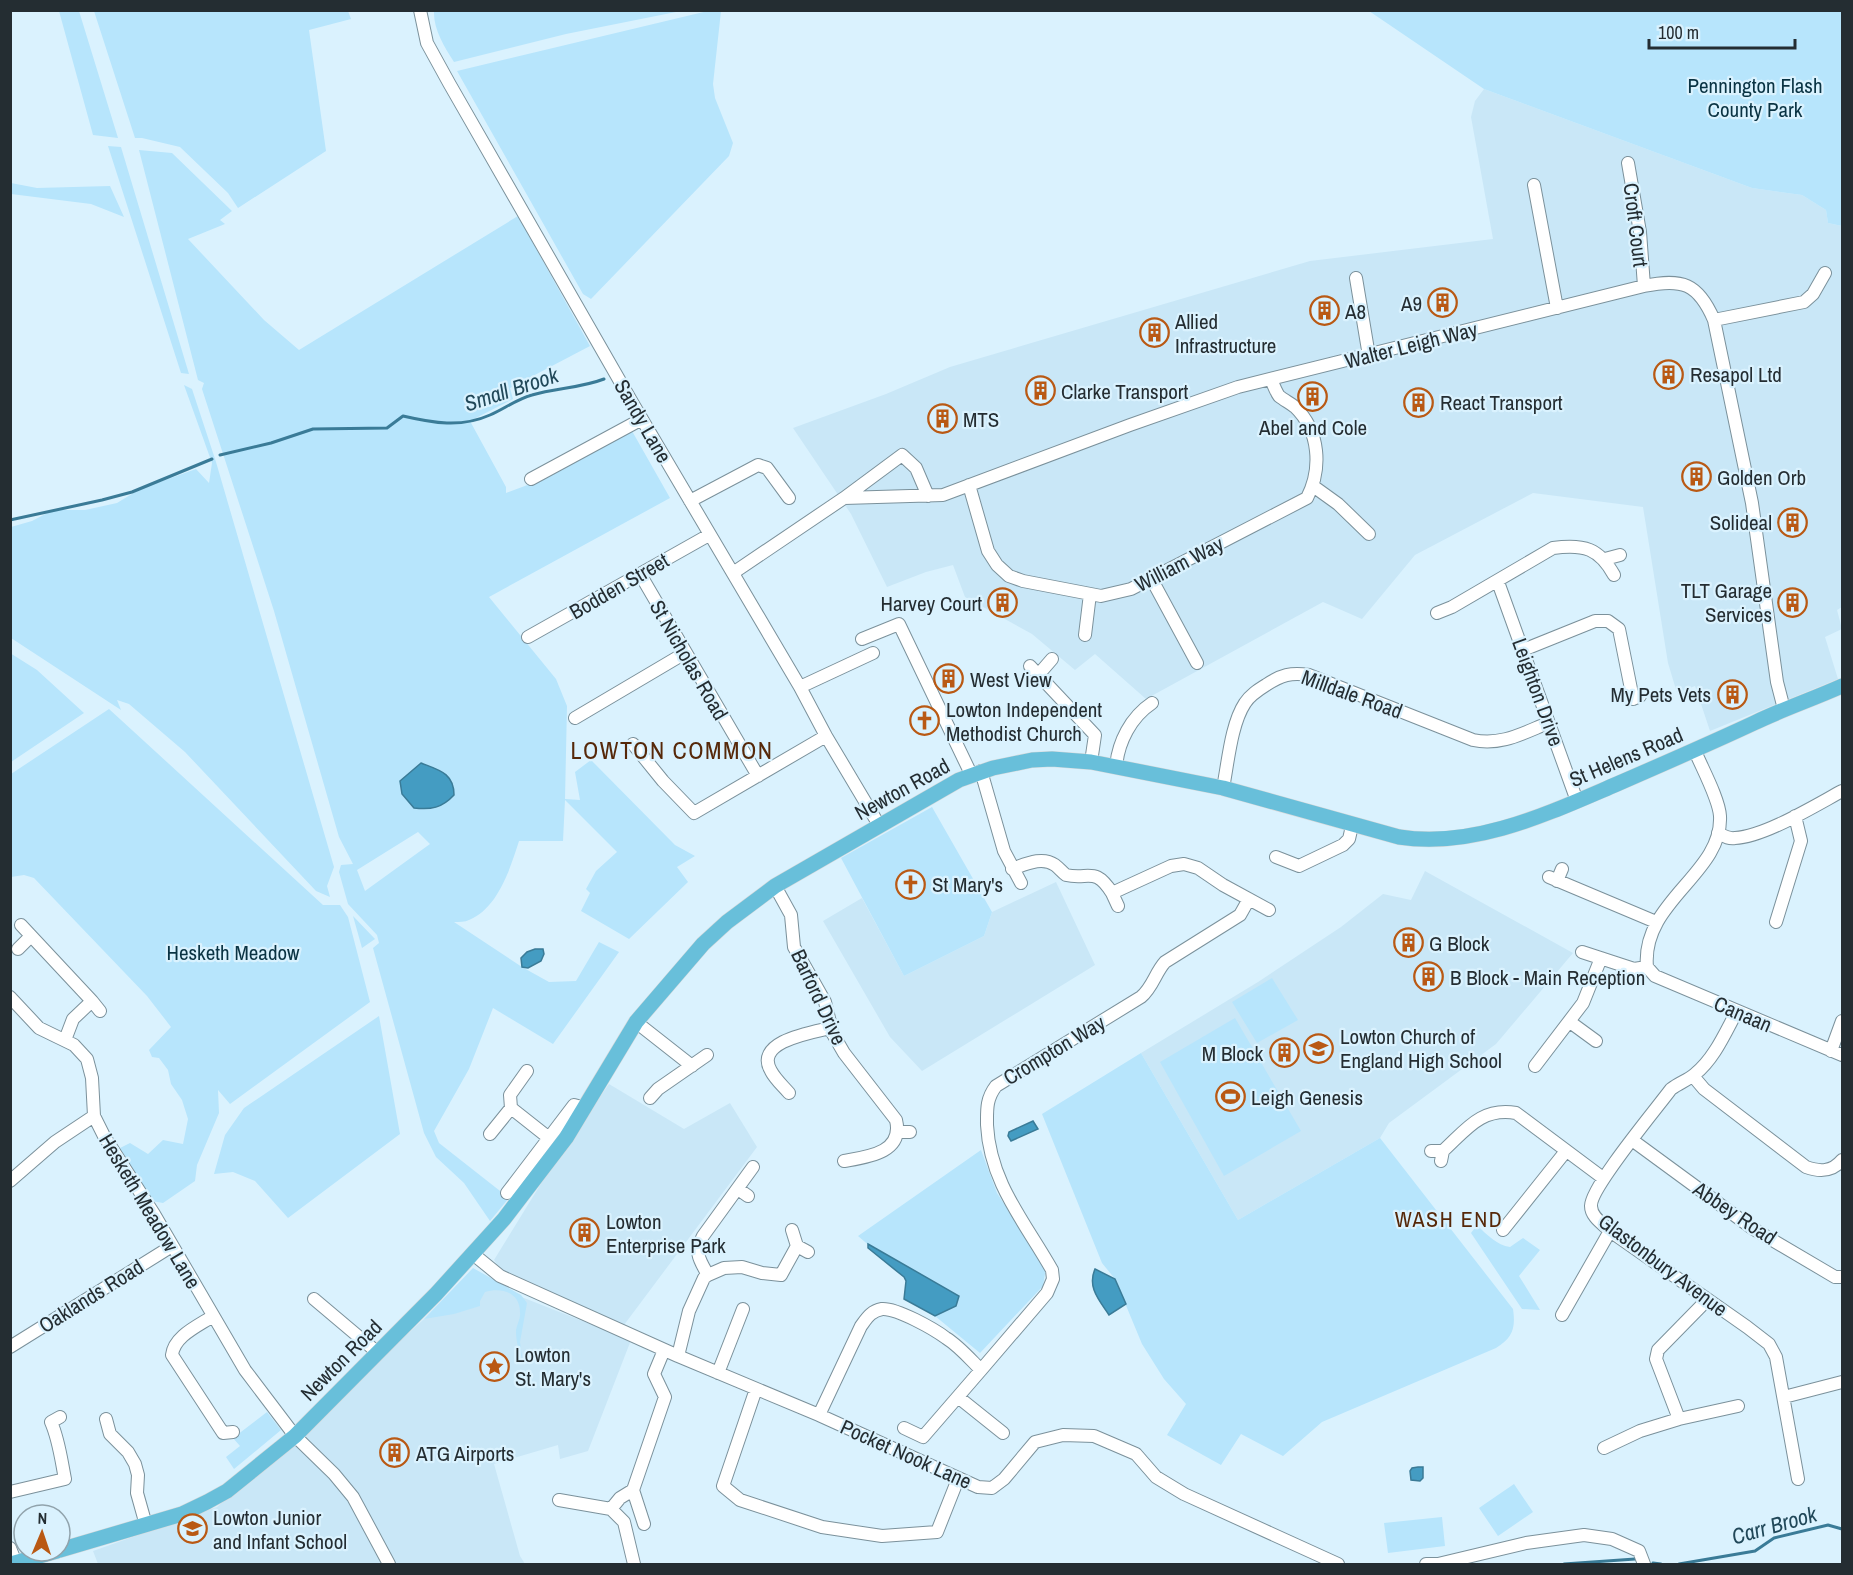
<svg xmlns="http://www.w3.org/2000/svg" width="1853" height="1575" font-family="'Archivo Narrow',sans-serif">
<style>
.built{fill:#c9e7f7}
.green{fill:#b7e5fc;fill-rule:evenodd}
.water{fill:#449cc2;stroke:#3a7b97;stroke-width:1.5}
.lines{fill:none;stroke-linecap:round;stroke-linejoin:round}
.stream{stroke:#3a7b97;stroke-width:3}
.minor-casing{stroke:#7b919b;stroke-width:14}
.major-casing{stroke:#d8d9da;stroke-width:16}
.minor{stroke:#fff;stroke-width:12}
.major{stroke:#68bfda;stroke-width:15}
.labels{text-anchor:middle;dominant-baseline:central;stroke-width:4.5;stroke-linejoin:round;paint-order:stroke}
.park-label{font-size:21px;fill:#0a3343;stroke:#daf2fe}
.street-label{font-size:21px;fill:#242d32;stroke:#daf2fe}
.poi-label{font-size:21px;fill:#242d32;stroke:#daf2fe;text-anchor:start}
.water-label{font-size:22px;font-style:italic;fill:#214859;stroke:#daf2fe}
.neighbourhood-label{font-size:22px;letter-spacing:1.5px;fill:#562809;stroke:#daf2fe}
.quarter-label{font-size:24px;letter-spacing:1.5px;fill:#562809;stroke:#daf2fe}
</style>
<rect width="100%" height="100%" fill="#daf2fe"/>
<path class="built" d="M1484 89 1752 188 1802 195 1826 210 1828 223 1842 226V607L1837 610 1842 629 1825 637 1838 679 1710 731 1695 686 1677 693 1668 663 1643 507 1533 493 1415 555 1362 619 1323 602 1146 699 1095 654 1075 670 1032 634 965 597 953 565 926 572 887 587 851 514 793 428 886 394 950 367 1310 261 1493 239 1471 117 1475 101Z
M1425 871 1573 953 1496 1044 1389 1123 1380 1138 1238 1220 1141 1053 1258 982 1341 927 1383 894 1411 900Z
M1056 882 1095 965 922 1071 890 1037 823 921 862 898 904 976 984 936 992 912Z
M609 1084 684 1129 730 1103 757 1147 624 1325 502 1272 494 1260 561 1151Z
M491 1285 631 1340 588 1451 560 1459 558 1445 494 1464 520 1556 525 1564H98L93 1551 217 1507 424 1319Z"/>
<path class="green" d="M434 10H681V11L566 34 454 62C444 46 433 29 434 10Z
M712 10 721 11 713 84 715 98 733 143 729 156 591 299 583 294 457 71Z
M59 11H79L118 138 93 135Z
M94 11H348L351 19 309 30 326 151 238 208 228 193 180 147 142 138H135Z
M1369 11H1842V226L1828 223 1826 210 1802 195 1752 188 1484 89Z
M108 146 121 147 189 374 181 373Z
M139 150 172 153 232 211 220 220 225 224 188 239 264 320 299 350 518 216 590 346 510 388 513 399 470 421 506 487V493L549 477 632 431 670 498 489 597 556 679 567 706 565 799 580 800 575 772 591 760 675 845 695 856 677 867 688 882 629 939 581 911 590 893 586 889 596 871 617 852 565 800 563 841H519C510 869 498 908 469 920 465 922 459 922 454 922L522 967 549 982 576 981 599 942 619 952 553 1044 493 1008 469 1069 434 1131 439 1143 509 1198 490 1221 464 1183 436 1157 424 1133 373 948 379 943 377 935 348 904 339 872 341 865 353 864 339 837 274 611 202 389 204 383 198 380ZM418 832 430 844 365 891 357 870Z
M11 183 37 188 110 186 124 217 91 204 11 194Z
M184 385 192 389 216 462 334 867 327 886 330 897 316 891 185 752 129 704 117 700 121 710 11 638V527L32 521 53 510H85L117 503 140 489 196 469 209 483 212 463Z
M10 653 37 670 84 713 11 762Z
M109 709 323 905H340L348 917 370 1002 230 1104 218 1090 219 1113 197 1165 195 1181 163 1203 152 1201 120 1148 130 1143 148 1154 163 1140 183 1144 188 1119 182 1100 171 1084 168 1070 159 1058 152 1057 149 1050 171 1027 147 996 34 878 24 875 11 877V774Z
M932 807 992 912 984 936 904 976 841 858Z
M353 916 375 939 362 948Z
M1272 978 1298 1020 1257 1043 1232 1002Z
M379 1016 400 1134 288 1218 255 1181 233 1172 214 1174 225 1135 244 1108Z
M1235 1018 1301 1131 1224 1176 1160 1062Z
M1141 1053 1238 1220 1380 1138 1513 1309C1516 1329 1512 1338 1496 1348L1322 1422 1283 1456 1241 1434 1221 1465 1167 1435 1186 1404 1164 1379 1142 1344 1115 1279 1102 1263 1042 1114Z
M981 1150 997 1193 1046 1268 1043 1286 980 1353 935 1316 946 1311 858 1236Z
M1477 1225C1487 1235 1497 1245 1510 1247L1523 1238 1540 1250 1519 1276 1540 1310 1522 1309 1471 1233Z
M473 1268 521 1295 527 1303 520 1342 522 1358C518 1349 516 1341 516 1330 517 1324 521 1318 520 1312 520 1292 501 1287 485 1292L480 1301V1306L454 1314 424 1319Z
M267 1412 281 1430 234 1469 226 1457 240 1446 233 1438Z
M1514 1484 1533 1512 1498 1536 1479 1508Z
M1442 1517 1445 1546 1388 1553 1384 1523Z"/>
<path class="water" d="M421 763C439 770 454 773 454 795 442 808 431 810 414 808L402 794 400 781Z
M535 949H543L544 954 541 961 528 968 522 967 521 958 527 952Z
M1033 1121 1038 1129 1011 1141 1008 1136 1009 1132Z
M868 1244 959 1296 956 1306 935 1316 904 1299 906 1281 904 1277 868 1248Z
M1095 1269 1115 1279 1126 1304 1109 1315C1099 1300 1087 1287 1095 1269Z
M1418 1467H1423V1478L1420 1481 1411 1480 1410 1471 1412 1468Z"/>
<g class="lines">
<path class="stream" d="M220 455 271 443 313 429 387 428 403 416C433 423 461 428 490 415 504 409 517 399 532 395 556 388 581 388 604 379
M10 520 102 500 132 492 212 459
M1653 1563 1661 1564
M1564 1564 1635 1559
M1679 1564 1755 1551 1774 1538 1828 1525 1842 1529"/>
<defs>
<path id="minor" d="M420 10 427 43 449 83 633 404 800 687 826 736 879 825
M1628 163 1640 232 1644 286
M1534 185 1557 308
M1356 278 1369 356
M1714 320 1804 302 1813 294 1825 273
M531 479 642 419
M969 485 988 551 997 565 1009 576 1023 581 1101 596 1131 589 1307 498C1322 469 1320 431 1295 407 1290 403 1284 400 1279 396 1276 392 1273 384 1271 379
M1313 486 1338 504 1369 534
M844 498 902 455 916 468 928 496
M690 501 758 465 767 468 789 498
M1605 559 1620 555
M733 573 844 498 943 495 1130 425 1238 387 1644 286C1682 278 1698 283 1714 320L1752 503 1777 682 1784 709
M640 574 758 776
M1151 578 1197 663
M1498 582 1577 801
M1437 613 1452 607 1553 548C1584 544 1599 548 1614 575
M1085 635 1090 594
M528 637 709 535
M862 639 899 624 971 774
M1523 650 1595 621H1608L1619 629 1633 699 1640 696
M1030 666 1095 735 1091 762
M1039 674 1052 659
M800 687 873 653
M575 718 685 653
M633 744 663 781 694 813 826 736
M1116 767C1118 742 1131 717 1152 703
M981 771 1004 851 1021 883
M1223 788C1228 763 1231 724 1245 703 1250 695 1258 690 1266 685 1281 675 1291 672 1309 675L1473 740C1501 746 1523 733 1548 723
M1718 833C1724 836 1728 839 1735 838 1764 837 1816 805 1842 791
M1276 857 1299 866 1343 845 1349 839 1352 826
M1012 869C1026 864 1042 856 1055 865 1059 868 1062 872 1066 875 1089 880 1095 866 1112 893L1171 866 1184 864 1198 868 1223 885 1269 910
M1549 877 1656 922
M1557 881 1562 869
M775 886 791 915 794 947 825 1002 833 1034 844 1053 896 1120C904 1153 867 1157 844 1161
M1112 893 1118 906
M1776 922 1801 841 1795 816
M21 925 92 1001 73 1019 65 1040
M18 949 31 936
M1582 952 1634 969 1647 967
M1647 967C1641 901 1723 874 1720 816 1719 799 1702 768 1695 751
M1647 967 1655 976 1842 1055
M10 997 39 1028 74 1045 87 1059 92 1078 94 1116 104 1136 154 1214 245 1370 295 1436 334 1474 353 1497 389 1564
M92 1001 100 1011
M1737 1011C1725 1033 1714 1059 1695 1074 1688 1080 1679 1083 1671 1089 1657 1108 1590 1188 1591 1206 1591 1217 1603 1224 1610 1231L1747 1327 1769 1344 1776 1357 1798 1479
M636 1022 692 1066
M1570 1022 1596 1041
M1831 1051 1842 1021
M1535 1066 1583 1003 1601 958
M1693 1076 1704 1089 1806 1167C1820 1172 1832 1172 1842 1160
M789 1093C783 1086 775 1079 771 1071 753 1041 814 1032 830 1028
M650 1098 658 1089 707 1055
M511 1108 510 1095 527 1071
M897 1132H910
M490 1134 511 1108 549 1138
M1632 1140 1752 1228 1835 1277H1842
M1431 1151H1443L1441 1161
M1443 1151C1466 1130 1481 1107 1516 1113L1603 1178
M10 1181 55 1142 94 1116
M738 1189 748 1196
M507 1193 574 1105 585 1108
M1503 1230 1566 1151
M797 1246 808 1252
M473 1254 500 1276 678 1356 819 1415 978 1487 992 1488 1004 1479 1035 1442 1063 1435 1094 1436 1136 1454 1156 1477 1184 1494 1338 1564
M708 1275C699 1259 694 1253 703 1236L753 1167
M314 1299 378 1353
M1562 1315 1610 1231
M213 1316C198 1326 174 1336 172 1355L223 1433 233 1432
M10 1347 172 1246
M678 1356 689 1311 704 1278 708 1275 724 1268 742 1267 762 1273 781 1275 797 1246 792 1230
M718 1373 743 1309
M756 1389 723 1486 740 1500 822 1527 882 1536 937 1532 958 1479
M958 1397 1003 1433
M1784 1397 1842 1382
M819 1415 861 1326C867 1318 871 1311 882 1309 897 1308 934 1329 946 1338 959 1346 970 1359 981 1370L1047 1293 1053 1279 1052 1270C1025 1222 990 1183 987 1125 987 1110 986 1099 996 1086L1141 997C1153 987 1155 973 1165 962L1240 915 1249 899
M106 1419 110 1434 128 1452 135 1464 138 1475 137 1493 146 1525
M1679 1419 1738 1406
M904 1428 923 1437 981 1370
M1604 1448 1640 1431 1679 1419 1656 1359 1658 1350 1707 1300
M633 1490 620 1498 611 1509 624 1522 634 1564
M10 1492 65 1479C61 1459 59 1440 51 1422L60 1417
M559 1500 611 1509
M644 1524 633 1490 665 1397 654 1374 664 1350
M10 1548 16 1563
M1426 1564H1438L1526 1543 1584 1535 1612 1539 1639 1551 1644 1564"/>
<path id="major" d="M60 1550 182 1514 207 1502 227 1491 295 1436 436 1294 504 1219 566 1138 636 1022 703 944 727 922 775 886 959 780 993 768 1032 760 1052 759 1091 762 1223 788 1399 837C1474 849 1549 813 1617 784 1663 764 1709 744 1754 723 1783 709 1813 699 1842 686
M11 1564 57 1551"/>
</defs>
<use href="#minor" class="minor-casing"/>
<use href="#major" class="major-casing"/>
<use href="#minor" class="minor"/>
<use href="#major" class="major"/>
</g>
<defs>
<symbol id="building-ring" viewBox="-11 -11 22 22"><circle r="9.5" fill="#daf2fe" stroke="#b95914" stroke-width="1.5"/><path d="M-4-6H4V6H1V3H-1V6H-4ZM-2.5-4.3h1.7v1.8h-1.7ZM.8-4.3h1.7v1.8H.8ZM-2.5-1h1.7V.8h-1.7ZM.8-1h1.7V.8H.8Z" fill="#b95914"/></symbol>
<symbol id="church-ring" viewBox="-11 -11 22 22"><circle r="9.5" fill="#daf2fe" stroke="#b95914" stroke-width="1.5"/><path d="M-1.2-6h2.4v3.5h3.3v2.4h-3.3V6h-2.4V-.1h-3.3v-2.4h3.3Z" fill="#b95914"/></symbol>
<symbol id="school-ring" viewBox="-11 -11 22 22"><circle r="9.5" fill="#daf2fe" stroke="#b95914" stroke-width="1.5"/><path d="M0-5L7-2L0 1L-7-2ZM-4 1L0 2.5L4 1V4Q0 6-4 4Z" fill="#b95914"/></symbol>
<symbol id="stadium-ring" viewBox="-11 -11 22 22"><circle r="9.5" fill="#daf2fe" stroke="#b95914" stroke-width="1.5"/><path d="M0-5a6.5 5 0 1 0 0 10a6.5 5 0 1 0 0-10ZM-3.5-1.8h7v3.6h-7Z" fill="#b95914"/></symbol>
<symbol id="sight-ring" viewBox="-11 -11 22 22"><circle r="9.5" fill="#daf2fe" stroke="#b95914" stroke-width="1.5"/><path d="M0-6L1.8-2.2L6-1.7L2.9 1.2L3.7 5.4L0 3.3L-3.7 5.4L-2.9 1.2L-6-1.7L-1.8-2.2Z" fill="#b95914"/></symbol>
</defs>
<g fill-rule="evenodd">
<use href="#building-ring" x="1426" y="286" width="33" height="33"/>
<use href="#building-ring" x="1308" y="294" width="33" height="33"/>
<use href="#building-ring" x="1138" y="316" width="33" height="33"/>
<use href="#building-ring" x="1652" y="358" width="33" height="33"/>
<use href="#building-ring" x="1024" y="374" width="33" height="33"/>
<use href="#building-ring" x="1296" y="380" width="33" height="33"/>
<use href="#building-ring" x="1402" y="386" width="33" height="33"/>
<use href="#building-ring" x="926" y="402" width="33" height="33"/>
<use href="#building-ring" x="1680" y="460" width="33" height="33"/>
<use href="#building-ring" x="1776" y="506" width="33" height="33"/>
<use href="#building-ring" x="1776" y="586" width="33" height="33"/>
<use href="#building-ring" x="986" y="586" width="33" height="33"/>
<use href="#building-ring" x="932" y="662" width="33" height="33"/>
<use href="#building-ring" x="1716" y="678" width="33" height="33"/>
<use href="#church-ring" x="908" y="704" width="33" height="33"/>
<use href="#church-ring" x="894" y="868" width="33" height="33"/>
<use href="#building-ring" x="1392" y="926" width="33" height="33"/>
<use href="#building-ring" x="1412" y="960" width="33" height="33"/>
<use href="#school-ring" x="1302" y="1032" width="33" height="33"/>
<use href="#building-ring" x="1268" y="1036" width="33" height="33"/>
<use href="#stadium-ring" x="1214" y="1080" width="33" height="33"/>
<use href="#building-ring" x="568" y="1216" width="33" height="33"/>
<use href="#sight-ring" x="478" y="1350" width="33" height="33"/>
<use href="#building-ring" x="378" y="1436" width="33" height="33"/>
<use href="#school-ring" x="176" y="1512" width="33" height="33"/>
</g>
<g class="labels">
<g class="park-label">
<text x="1755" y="85">Pennington Flash<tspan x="1755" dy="24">County Park</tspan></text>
<text x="233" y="952">Hesketh Meadow</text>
</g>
<g class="street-label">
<text transform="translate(1636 225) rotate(83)">Croft Court</text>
<text transform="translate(1411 345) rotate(-14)">Walter Leigh Way</text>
<text transform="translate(643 421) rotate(60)">Sandy Lane</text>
<text transform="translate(1179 564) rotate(-27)">William Way</text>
<text transform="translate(619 586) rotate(-30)">Bodden Street</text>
<text transform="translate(689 660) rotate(60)">St Nicholas Road</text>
<text transform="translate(1538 692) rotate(70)">Leighton Drive</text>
<text transform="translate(1352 694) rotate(20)">Milldale Road</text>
<text transform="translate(1626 757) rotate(-23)">St Helens Road</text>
<text transform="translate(902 789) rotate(-29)">Newton Road</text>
<text transform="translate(819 997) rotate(65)">Barford Drive</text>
<text transform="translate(1743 1014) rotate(23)">Canaan</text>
<text transform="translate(1054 1050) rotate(-31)">Crompton Way</text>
<text transform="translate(150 1211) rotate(59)">Hesketh Meadow Lane</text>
<text transform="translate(1735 1213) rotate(34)">Abbey Road</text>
<text transform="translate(1663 1265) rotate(37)">Glastonbury Avenue</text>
<text transform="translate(91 1296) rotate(-32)">Oaklands Road</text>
<text transform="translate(341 1360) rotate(-45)">Newton Road</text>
<text transform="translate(906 1454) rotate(24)">Pocket Nook Lane</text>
</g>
<g class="poi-label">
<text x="1422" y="303" text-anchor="end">A9</text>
<text x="1345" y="311">A8</text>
<text x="1175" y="321">Allied<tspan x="1175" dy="24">Infrastructure</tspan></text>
<text x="1690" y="374">Resapol Ltd</text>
<text x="1061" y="391">Clarke Transport</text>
<text x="1440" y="402">React Transport</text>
<text x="963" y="419">MTS</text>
<text x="1313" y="427" text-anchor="middle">Abel and Cole</text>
<text x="1717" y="477">Golden Orb</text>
<text x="1772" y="522" text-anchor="end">Solideal</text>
<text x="1772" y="590" text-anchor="end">TLT Garage<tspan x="1772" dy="24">Services</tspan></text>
<text x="982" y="603" text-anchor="end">Harvey Court</text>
<text x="970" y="679">West View</text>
<text x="1711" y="694" text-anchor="end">My Pets Vets</text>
<text x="946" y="709">Lowton Independent<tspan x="946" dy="24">Methodist Church</tspan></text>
<text x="932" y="884">St Mary's</text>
<text x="1429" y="943">G Block</text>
<text x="1450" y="977">B Block - Main Reception</text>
<text x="1340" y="1036">Lowton Church of<tspan x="1340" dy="24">England High School</tspan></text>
<text x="1263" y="1053" text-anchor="end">M Block</text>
<text x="1251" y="1097">Leigh Genesis</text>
<text x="606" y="1221">Lowton<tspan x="606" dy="24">Enterprise Park</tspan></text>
<text x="515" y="1354">Lowton<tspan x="515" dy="24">St. Mary's</tspan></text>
<text x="416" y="1453">ATG Airports</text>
<text x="213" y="1517">Lowton Junior<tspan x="213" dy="24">and Infant School</tspan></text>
</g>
<g class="water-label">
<text transform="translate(511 389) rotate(-18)">Small Brook</text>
<text transform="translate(1774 1525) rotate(-16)">Carr Brook</text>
</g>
<g class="neighbourhood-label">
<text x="1449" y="1219">WASH END</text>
</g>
<g class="quarter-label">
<text x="672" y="750">LOWTON COMMON</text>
</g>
</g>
<rect width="1853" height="1575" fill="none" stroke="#242d32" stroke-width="24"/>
<g transform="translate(42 1533) rotate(2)"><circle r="28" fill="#daf2fe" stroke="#91a3ac" stroke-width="1.5"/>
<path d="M0-4.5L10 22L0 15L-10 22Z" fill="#b95914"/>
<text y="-9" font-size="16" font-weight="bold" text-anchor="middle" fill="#242d32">N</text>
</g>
<path d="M1649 39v9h146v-9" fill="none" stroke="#242d32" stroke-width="3"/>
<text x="1658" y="39" font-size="18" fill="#242d32" stroke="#daf2fe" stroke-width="4.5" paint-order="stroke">100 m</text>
</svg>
